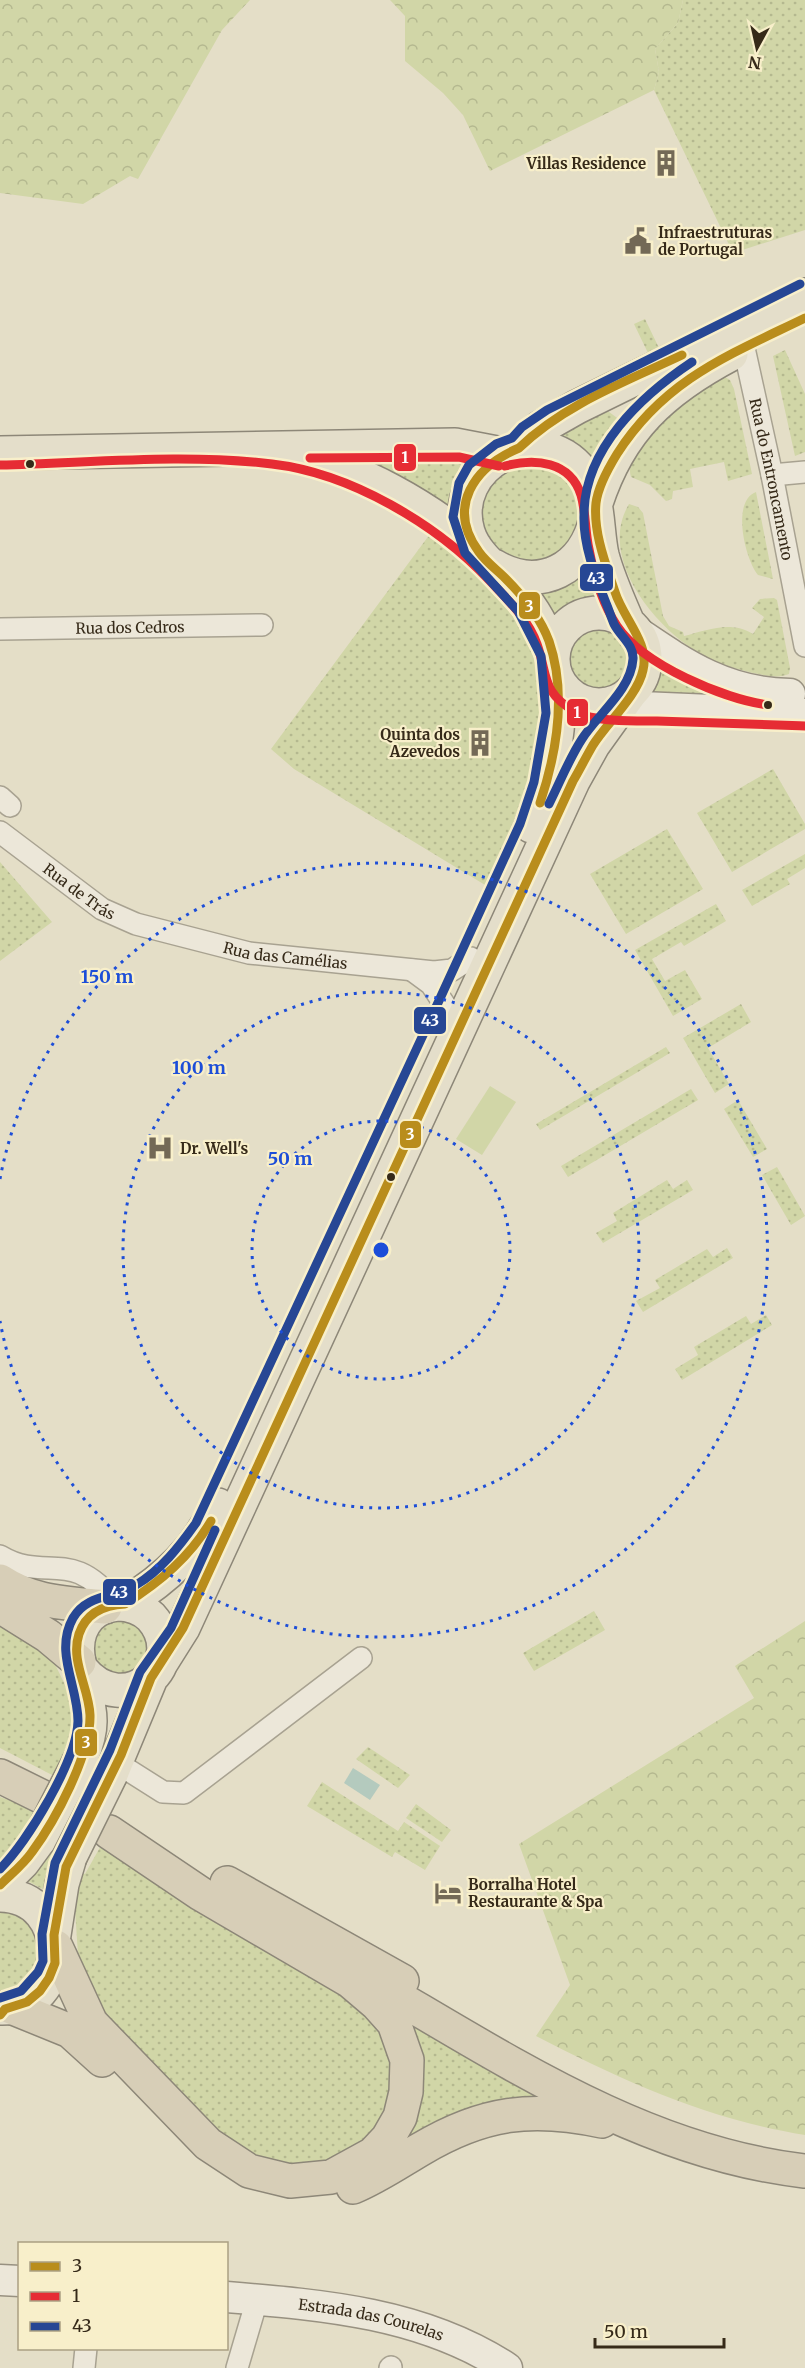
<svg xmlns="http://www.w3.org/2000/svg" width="805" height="2368" font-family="Merriweather,serif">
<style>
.green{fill:url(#green-dots)}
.forest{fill:url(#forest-crowns)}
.pitch{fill:#d1d6a7}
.water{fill:#b4cabe}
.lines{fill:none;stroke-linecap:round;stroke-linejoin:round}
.street-casing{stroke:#a8a291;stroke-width:24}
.secondary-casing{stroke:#989181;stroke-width:33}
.primary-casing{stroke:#8d8778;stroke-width:36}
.highway-casing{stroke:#8d8778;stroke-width:36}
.street{stroke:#ece7d9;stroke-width:21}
.secondary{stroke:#ece7d9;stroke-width:30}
.primary{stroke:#e4deca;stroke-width:33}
.highway{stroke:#d7ceb7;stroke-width:33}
.primary-bridge-casing{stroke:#8d8778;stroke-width:36;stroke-linecap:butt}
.primary-bridge{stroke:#e4deca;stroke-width:33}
.bus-1-casing{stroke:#f8efca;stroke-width:14}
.bus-2-casing{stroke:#f8efca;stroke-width:14}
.bus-3-casing{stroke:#f8efca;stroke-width:14}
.bus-1{stroke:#b98d1c;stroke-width:9}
.bus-2{stroke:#e62c34;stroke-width:9}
.bus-3{stroke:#274794;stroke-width:9}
.ring{fill:none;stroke:#1d4ed8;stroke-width:3;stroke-dasharray:3 6}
.bus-dot{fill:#362a19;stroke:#f8efca;stroke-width:2}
.labels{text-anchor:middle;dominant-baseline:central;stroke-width:4.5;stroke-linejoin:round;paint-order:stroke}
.poi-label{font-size:15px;font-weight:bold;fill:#362a19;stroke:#f8efca;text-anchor:start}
.street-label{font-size:15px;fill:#362a19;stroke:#f8efca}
.centre{fill:#1d4ed8;stroke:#f8efca;stroke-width:3}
.ring-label{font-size:18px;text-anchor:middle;font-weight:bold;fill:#1d4ed8;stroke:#f8efca;stroke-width:4.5;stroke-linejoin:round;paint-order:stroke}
.line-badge{stroke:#f8efca;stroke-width:2}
.badge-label{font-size:16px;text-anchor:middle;font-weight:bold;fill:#fff}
</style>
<defs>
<pattern id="green-dots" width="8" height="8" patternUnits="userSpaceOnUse" patternTransform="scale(1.5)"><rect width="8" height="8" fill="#d1d6a7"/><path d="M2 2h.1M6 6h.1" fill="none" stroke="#b4b88f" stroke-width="1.8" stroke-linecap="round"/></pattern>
<pattern id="forest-crowns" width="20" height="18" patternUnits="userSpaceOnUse" patternTransform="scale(1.5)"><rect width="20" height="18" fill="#d1d6a7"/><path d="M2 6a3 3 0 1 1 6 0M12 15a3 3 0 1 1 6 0" fill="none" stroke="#b4b88f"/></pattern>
</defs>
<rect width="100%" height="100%" fill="#e4dec7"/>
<path class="green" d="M683 0H805V230L733 253 654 90 659 72 655 49 678 23Z
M645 319 659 348 648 353 634 324Z
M785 350 805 394V452L795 456 773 356Z
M723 376 730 380 734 389 752 474 728 481 724 462 690 469 693 487 673 491 672 499 666 501 650 485 631 477C620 443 698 391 723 376Z
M601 406 624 423 599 466 548 435Z
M474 457 452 518 366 461Z
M481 513a50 50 0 1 1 100 0a50 50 0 1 1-100 0Z
M756 492 773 579 758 575C745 559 731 501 756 492Z
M629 504 638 507 643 513 663 616 669 626 683 632 684 636C707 630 731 620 753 634L764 617 752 608 760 599 774 598 777 600 790 668 789 674C778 679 764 675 753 673 732 668 712 662 694 650 651 622 598 556 629 504Z
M430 534C512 596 555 649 537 756 535 772 534 791 529 805 518 833 503 861 490 888L294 769 271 749Z
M589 565 604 603C583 603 569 607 555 623L535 592Z
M569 659a30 30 0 1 1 60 0a30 30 0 1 1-60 0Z
M656 658 704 685 701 701 645 694 653 680Z
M773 769 805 824V829L732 872 697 813Z
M667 829 703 889 626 934 590 874Z
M805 854V868L787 879 790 884 752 906 742 890Z
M0 862 52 922 0 961Z
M716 904 726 921 684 946 681 942 652 959 665 981 685 970 702 999 673 1016 635 950Z
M741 1004 751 1022 708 1048 729 1084 715 1093 683 1038Z
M666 1047 670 1053 540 1130 536 1124Z
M691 1089 698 1100 568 1177 561 1166Z
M738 1100 767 1149 753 1157 724 1109Z
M777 1167 805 1216 791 1225 762 1175Z
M667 1180 673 1189 687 1180 693 1190 603 1243 596 1233 617 1221 613 1213Z
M727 1248 733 1258 643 1312 636 1301 660 1288 655 1280 707 1249 713 1257Z
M766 1315 772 1325 682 1380 675 1369 698 1355 694 1347 746 1316 751 1324Z
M594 1611 605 1630 534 1671 523 1653Z
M0 1614 51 1656 70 1695 75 1722 69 1746 54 1776 0 1748Z
M111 1620C140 1619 149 1631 147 1659L125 1678 97 1669C89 1640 86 1639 111 1620Z
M368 1747 410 1775 398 1788 356 1759Z
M322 1782 398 1831 404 1822 440 1846 425 1870 395 1852 392 1857 307 1806Z
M0 1797 39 1811 20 1845 0 1863Z
M416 1804 451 1830 442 1842 406 1818Z
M50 1841 67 1850 48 1892 24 1879Z
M103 1842 367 2005 395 2062 383 2124 342 2159 289 2166 259 2159 231 2141 192 2106 92 1999 79 1971 74 1893 78 1870 85 1874Z
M0 1911C24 1915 41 1931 41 1957 41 1965 34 1976 30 1984L0 1997Z
M407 2021 547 2099 432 2133 396 2141Z"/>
<path class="forest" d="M0 0H250L222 30 138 179 130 176 83 204 0 193Z
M390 0H683L678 23 655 49 659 72 654 90 490 171 463 115 443 93 405 61V16Z
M805 1621V2135C709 2120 621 2080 536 2036L570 1985 519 1844 754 1698 735 1666Z"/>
<path class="pitch" d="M490 1086 516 1102 482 1155 456 1139Z"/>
<path class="water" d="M353 1768 380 1785 370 1800 344 1783Z"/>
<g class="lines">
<defs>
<g id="street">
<path id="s1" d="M744 348 772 475 805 646"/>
<path d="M772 475 805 472"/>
<path id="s2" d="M0 629 262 625"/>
<path d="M0 797 10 806"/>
<path id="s3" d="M0 832 102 909 136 924 249 953 434 972 452 970 471 958"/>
<path d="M412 970 431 984 448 1010"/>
<path d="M0 1556C47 1584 70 1545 116 1604"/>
<path d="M117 1763 163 1792 184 1793 361 1658"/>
<path d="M84 2368 86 2348"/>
<path d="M237 2368 257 2300"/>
<path d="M390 2368 391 2367"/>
</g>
<g id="secondary">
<path d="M637 632C687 666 727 693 790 694"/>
<path d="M595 705 805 714"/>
<path d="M0 2280 20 2281"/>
<path id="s4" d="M226 2297C324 2305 423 2313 507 2368"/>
</g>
<path id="primary" d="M519 448 540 428 577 407 805 295
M0 453 455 445 502 454
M298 456C362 469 425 506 475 547
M596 503C620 429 663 390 731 354
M494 566C540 593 585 569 596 518
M553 659a46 46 0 1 1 92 0a46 46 0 1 1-92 0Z
M553 653C545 631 535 611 520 594 503 574 476 558 468 532 448 465 538 416 582 472 600 495 596 528 602 555 608 578 618 600 628 623
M531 826C550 779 564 728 556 676
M125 1604C167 1578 197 1550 218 1505
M161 1663 183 1628 573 781 593 745 631 692
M81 1758C86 1746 90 1735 90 1722 91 1687 62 1647 89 1617 96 1609 107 1605 118 1604 130 1604 143 1609 151 1617 192 1663 125 1722 82 1670
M111 1774 151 1678
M0 1885 23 1862 39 1840
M0 1895C74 1896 71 2010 0 2008
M54 1935 62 1884 70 1857"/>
<path id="highway" d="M0 1581C33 1603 66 1603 105 1607
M0 1606 48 1636 79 1662
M0 1776 83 1817
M227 1883 402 1981
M56 1947 91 2023 208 2144 249 2171 290 2181 331 2177 373 2154 388 2138 400 2117 406 2092 407 2060 394 2023 377 2004 350 1981 201 1894 109 1832
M370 1981C506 2060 645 2153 805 2171
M11 2007 70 2031 102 2060
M353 2187C377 2177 399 2162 421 2149 483 2112 532 2106 602 2121"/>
</defs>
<use href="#street" class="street-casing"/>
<use href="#secondary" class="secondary-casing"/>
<use href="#primary" class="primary-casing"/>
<use href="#highway" class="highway-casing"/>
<use href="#street" class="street"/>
<use href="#secondary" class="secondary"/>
<use href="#primary" class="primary"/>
<use href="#highway" class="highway"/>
<defs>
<path id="primary-bridge" d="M39 1840 81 1758
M70 1857 111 1774"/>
</defs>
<use href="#primary-bridge" class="primary-bridge-casing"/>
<use href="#primary-bridge" class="primary-bridge"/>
<defs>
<path id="bus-1" d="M519 448C474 467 446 507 479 552 486 562 496 569 505 578 523 596 540 617 549 641 567 694 557 752 540 803
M519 448C565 404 625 382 682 355
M125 1604C160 1582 190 1557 211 1521
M0 1885C11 1874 23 1865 32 1852 55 1821 91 1754 90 1715 89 1688 70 1661 79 1634 86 1613 104 1605 125 1604
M0 2015 5 2009 27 2002 40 1991 49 1978 55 1963 54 1935 66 1867 121 1755 151 1678 183 1628 573 781C580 769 586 757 593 745 607 723 638 695 643 670 650 643 623 618 615 592 606 565 593 532 596 503 598 487 609 467 617 454 665 379 729 355 805 318"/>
<path id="bus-2" d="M310 458 459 457 499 466
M0 465C90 463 182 453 272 464 350 473 437 524 490 581 508 600 528 619 537 644 548 675 541 693 576 712 594 722 636 721 657 721 707 723 756 724 805 726
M505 466C535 458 570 461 581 495 586 512 585 532 589 549 594 576 602 603 617 626 643 665 724 699 768 705"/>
<path id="bus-3" d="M549 804C560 782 569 759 582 739 598 714 631 690 633 659 634 645 620 636 614 624 611 617 609 610 606 603 595 575 583 545 584 515 584 449 641 396 692 362
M0 1869C28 1841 77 1760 78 1721 78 1686 54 1652 73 1618 87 1594 114 1598 136 1585 161 1570 179 1547 196 1523L437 1005 520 824 534 782 546 713 541 656 518 611 465 553 453 517 459 483 469 465 496 444 512 438 522 427 547 410 800 284
M0 1998 21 1991 38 1972 43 1961 42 1934 55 1863 110 1750 140 1672 171 1628 215 1530"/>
</defs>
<use href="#bus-1" class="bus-1-casing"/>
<use href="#bus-2" class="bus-2-casing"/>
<use href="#bus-3" class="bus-3-casing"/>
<use href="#bus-1" class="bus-1"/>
<use href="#bus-2" class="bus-2"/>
<use href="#bus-3" class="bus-3"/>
</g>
<g class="ring">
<circle cx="381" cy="1250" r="129"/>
<circle cx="381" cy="1250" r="258"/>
<path d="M0 1179A387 387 0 1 1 0 1321"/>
</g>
<defs>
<symbol id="building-bare" viewBox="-9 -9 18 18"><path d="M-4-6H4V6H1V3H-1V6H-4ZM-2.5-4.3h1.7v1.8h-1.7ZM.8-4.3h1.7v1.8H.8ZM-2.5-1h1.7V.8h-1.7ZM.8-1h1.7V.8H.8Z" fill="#736956" stroke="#f8efca" stroke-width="2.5" paint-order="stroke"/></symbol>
<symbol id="civic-bare" viewBox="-9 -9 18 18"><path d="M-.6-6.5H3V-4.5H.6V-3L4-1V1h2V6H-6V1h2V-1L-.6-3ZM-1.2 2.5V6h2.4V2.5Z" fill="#736956" stroke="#f8efca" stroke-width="2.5" paint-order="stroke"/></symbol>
<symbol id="hospital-bare" viewBox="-9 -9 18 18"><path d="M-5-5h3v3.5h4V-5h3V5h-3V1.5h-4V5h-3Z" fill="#736956" stroke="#f8efca" stroke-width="2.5" paint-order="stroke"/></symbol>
<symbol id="hotel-bare" viewBox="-9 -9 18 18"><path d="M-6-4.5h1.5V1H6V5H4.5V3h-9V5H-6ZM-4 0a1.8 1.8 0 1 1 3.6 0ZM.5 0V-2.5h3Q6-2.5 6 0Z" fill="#736956" stroke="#f8efca" stroke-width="2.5" paint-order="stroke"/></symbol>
</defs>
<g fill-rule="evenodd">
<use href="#building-bare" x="647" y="144" width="38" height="38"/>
<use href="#civic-bare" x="619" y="222" width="38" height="38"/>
<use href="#building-bare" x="461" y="724" width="38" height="38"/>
<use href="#hospital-bare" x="141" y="1129" width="38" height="38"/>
<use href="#hotel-bare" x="429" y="1874" width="38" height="38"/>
</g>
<g class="bus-dot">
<circle cx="30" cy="464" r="5"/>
<circle cx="768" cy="705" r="5"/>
<circle cx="391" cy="1177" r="5"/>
</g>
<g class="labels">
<g class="poi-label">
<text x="646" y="163" text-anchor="end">Villas Residence</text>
<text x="658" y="232">Infraestruturas<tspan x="658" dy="17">de Portugal</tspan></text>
<text x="460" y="734" text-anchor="end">Quinta dos<tspan x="460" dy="17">Azevedos</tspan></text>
<text x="180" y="1148">Dr. Well's</text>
<text x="468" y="1884">Borralha Hotel<tspan x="468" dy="17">Restaurante &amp; Spa</tspan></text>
</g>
<g class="street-label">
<text stroke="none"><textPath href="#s1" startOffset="134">Rua do Entroncamento</textPath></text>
<text stroke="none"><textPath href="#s2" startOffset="130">Rua dos Cedros</textPath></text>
<text stroke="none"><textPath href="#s3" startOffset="99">Rua de Trás</textPath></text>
<text stroke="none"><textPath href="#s3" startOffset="318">Rua das Camélias</textPath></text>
<text stroke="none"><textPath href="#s4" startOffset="147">Estrada das Courelas</textPath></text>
</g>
</g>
<circle cx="381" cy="1250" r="9" class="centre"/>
<g class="ring-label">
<text x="107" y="983">150 m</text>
<text x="199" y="1074">100 m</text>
<text x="290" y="1165">50 m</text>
</g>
<g class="line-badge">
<rect x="393" y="443" width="24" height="29" rx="6" fill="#e62c34"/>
<rect x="579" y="563" width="35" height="29" rx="6" fill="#274794"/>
<rect x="518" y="591" width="23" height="29" rx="6" fill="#b98d1c"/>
<rect x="566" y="698" width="23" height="29" rx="6" fill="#e62c34"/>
<rect x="413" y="1006" width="34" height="29" rx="6" fill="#274794"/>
<rect x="399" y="1120" width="23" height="29" rx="6" fill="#b98d1c"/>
<rect x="102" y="1578" width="35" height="28" rx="6" fill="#274794"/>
<rect x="74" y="1728" width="24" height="29" rx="6" fill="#b98d1c"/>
</g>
<g class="badge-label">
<text x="405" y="463">1</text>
<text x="596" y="584">43</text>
<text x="529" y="612">3</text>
<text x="577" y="718">1</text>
<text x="430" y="1026">43</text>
<text x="410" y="1140">3</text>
<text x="119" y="1598">43</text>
<text x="86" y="1748">3</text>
</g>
<rect x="18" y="2242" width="210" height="108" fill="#f8efca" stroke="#aaa083" stroke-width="1.5"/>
<rect x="30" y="2262" width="30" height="9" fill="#b98d1c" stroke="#aaa083" stroke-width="1.5"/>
<text x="72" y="2272" font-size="18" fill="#362a19">3</text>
<rect x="30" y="2292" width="30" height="9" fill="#e62c34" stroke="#aaa083" stroke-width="1.5"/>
<text x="72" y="2302" font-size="18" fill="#362a19">1</text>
<rect x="30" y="2322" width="30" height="9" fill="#274794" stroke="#aaa083" stroke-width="1.5"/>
<text x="72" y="2332" font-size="18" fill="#362a19">43</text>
<g transform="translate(757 48) rotate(188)" stroke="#f8efca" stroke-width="4.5" paint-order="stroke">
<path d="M0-4.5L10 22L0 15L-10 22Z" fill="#362a19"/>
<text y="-9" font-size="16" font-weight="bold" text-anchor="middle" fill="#362a19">N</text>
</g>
<path d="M595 2338v9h129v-9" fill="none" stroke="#362a19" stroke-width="3"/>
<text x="604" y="2338" font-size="18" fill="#362a19" stroke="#f8efca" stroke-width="4.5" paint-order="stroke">50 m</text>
</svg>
